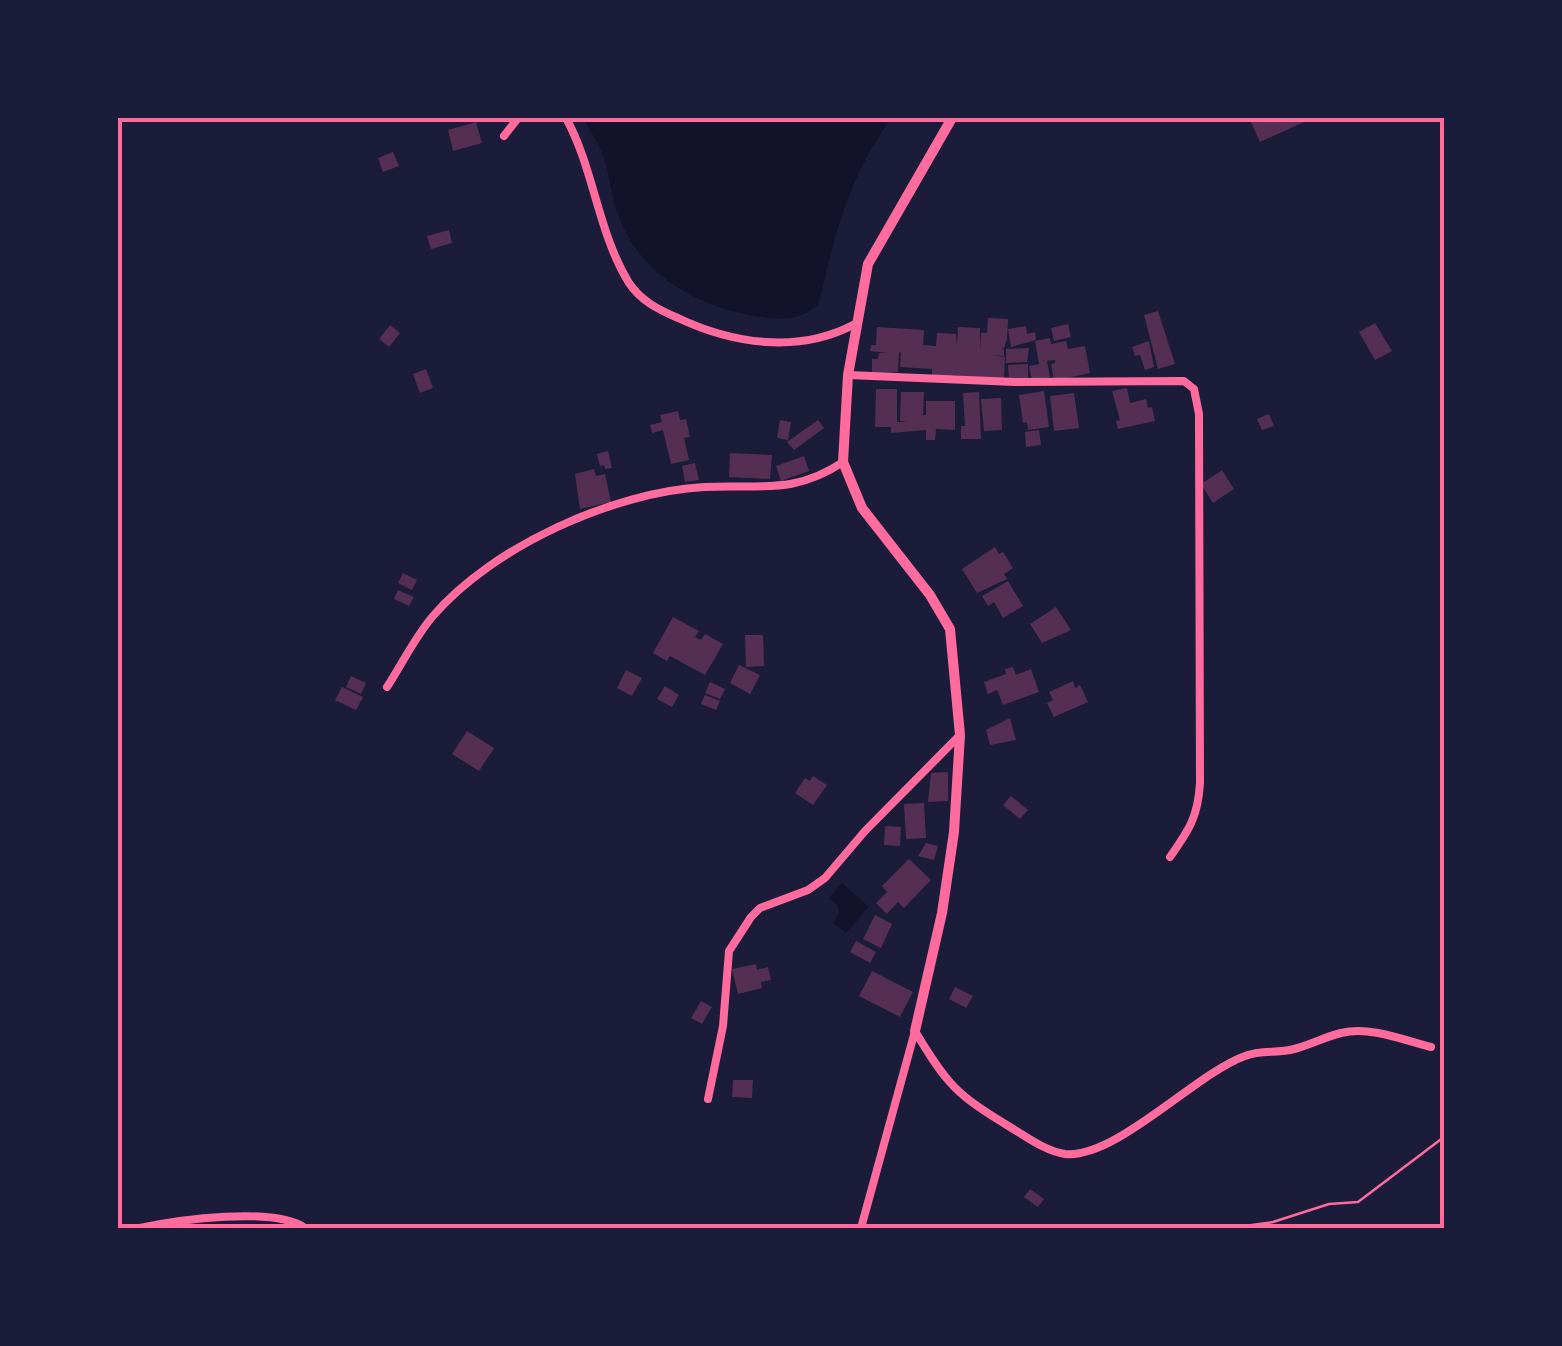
<svg xmlns="http://www.w3.org/2000/svg" width="1562" height="1346" font-family="Mulish,sans-serif">
<style>
.water{fill:#12122b}
.building{fill:#542f53}
.lines{fill:none;stroke-linecap:round;stroke-linejoin:round}
.path{stroke:#ff6b9d;stroke-width:2.5}
.minor{stroke:#ff6b9d;stroke-width:8}
.tertiary{stroke:#ff6b9d;stroke-width:10}
.neatline{fill:none;stroke:#ff6b9d;stroke-width:4}
</style>
<rect width="100%" height="100%" fill="#1b1b3a"/>
<path class="water" d="M583 118H582H891C850 175 834 235 819 303 803 321 778 320 755 316 696 306 641 275 619 217 611 198 610 177 604 158 599 143 590 131 583 118Z
M842 883 869 907 846 933 833 923 839 913 837 904 829 898Z"/>
<path class="building" d="M1249 118H1313L1260 142Z
M476 122 482 143 453 151 448 130Z
M393 152 399 166 383 172 378 158Z
M449 230 452 243 431 249 427 236Z
M1158 311 1175 364 1158 369 1144 315Z
M988 318 1008 319 1007 339 1004 348 1001 349H1004V356L990 355 1005 357 1004 379 953 375V378L932 377V369L900 367 901 353 899 352 898 372 872 373V359H878L879 353H889L870 351 871 345H876L877 327 924 330 923 345 936 346 937 333 956 334 957 345 958 327 980 328V351L981 333H987Z
M1375 323 1392 351 1375 360 1359 332Z
M1068 324 1071 337 1054 341 1051 328Z
M390 325 400 333 389 347 379 339Z
M1026 326 1027 334 1035 332 1036 340 1011 347 1008 329Z
M1050 338 1051 344 1066 341 1068 349 1085 346 1090 373 1054 381 1051 364 1055 363V360L1047 361 1050 377 1032 381 1029 366 1039 364 1035 341Z
M1149 341 1154 367 1145 370 1140 355 1135 356 1132 347Z
M1029 348 1027 362 1006 363V349Z
M1028 364V379L1009 380 1008 365Z
M426 369 433 388 420 393 413 374Z
M1127 388 1130 403 1146 399 1148 408 1152 407 1155 421 1118 429 1116 421 1120 420 1112 391Z
M876 389H897V422H907L900 421 901 392H924L923 415H926V401H955V430L936 429 935 440H926V430L891 433V427H875Z
M1044 391 1049 427 1028 430 1027 422 1023 423 1019 395Z
M979 392 981 439H961V426H965L963 393Z
M1074 393 1079 428 1054 431 1050 396Z
M1001 398 1002 430 984 431 981 399Z
M678 411 680 420 686 419 690 437 684 438 689 460 671 464 663 430 652 433 650 425 662 422 660 415Z
M1269 414 1274 426 1262 430 1257 419Z
M780 420 791 422 788 440 777 438Z
M818 420 824 428 794 450 787 442Z
M1039 430 1041 445 1026 447 1025 432Z
M608 451 612 468 605 469 604 465 600 466 597 454Z
M730 453 772 455 770 479 729 477Z
M804 456 809 471 781 481 776 466Z
M695 463 699 480 685 482 682 466Z
M594 469 596 476 605 474 611 502 580 509 575 474Z
M1222 470 1234 489 1213 503 1201 484Z
M995 547 999 554 1003 552 1013 568 1004 574 1007 579 977 593 962 569Z
M403 573 417 580 412 590 398 583Z
M1008 581 1023 606 1003 618 994 602 988 606 982 596Z
M398 590 414 597 409 606 394 599Z
M1056 607 1071 630 1042 643 1030 624Z
M673 617 699 631 695 637 701 640 705 634 723 644 705 675 670 656 667 661 653 653Z
M745 635H763L764 666 746 667Z
M739 665 760 675 750 694 730 683Z
M1013 667 1016 675 1031 669 1039 692 1003 705 997 690 988 694 984 682 1006 674 1005 669Z
M626 670 642 678 632 696 617 688Z
M351 676 366 683 361 694 346 687Z
M1073 681 1075 688 1080 685 1088 702 1054 717 1047 703 1053 700 1049 692Z
M710 682 725 689 720 699 705 693Z
M665 686 679 695 672 707 657 699Z
M342 687 363 697 356 710 335 700Z
M705 695 720 701 716 710 701 704Z
M1010 718 1016 740 990 745 986 730Z
M467 731 494 748 479 771 452 754Z
M948 772V801L928 802 931 773Z
M813 776 827 785 813 805 795 793 805 778 810 781Z
M1011 796 1028 810 1020 819 1003 805Z
M924 803 926 838 906 839 904 804Z
M885 826 901 827 900 846 884 845Z
M926 843 938 846 934 860 918 856Z
M909 859 931 880 904 908 898 902 887 914 876 903 887 892 882 886Z
M875 915 892 924 881 948 863 939Z
M856 941 876 952 870 963 850 952Z
M756 964 757 970 768 967 771 980 761 982 762 988 738 994 732 969Z
M872 971 913 992 900 1017 859 996Z
M955 987 973 996 966 1008 949 999Z
M701 1001 712 1007 702 1024 691 1018Z
M733 1080H753L752 1098 732 1097Z
M1030 1189 1044 1199 1038 1207 1024 1197Z"/>
<g class="lines">
<path class="path" d="M1230 1228 1273 1222 1329 1204 1358 1202 1444 1137"/>
<path class="minor" d="M566 118C594 169 598 233 629 283 641 301 659 310 678 318 733 344 799 354 855 324
M504 136 518 118
M848 375 1015 382 1184 381 1194 389 1199 414 1200 783C1198 817 1189 830 1170 857
M387 687C402 664 415 637 433 616 492 547 613 492 704 487 759 484 794 495 843 462
M915 1031C947 1085 957 1095 1010 1127 1027 1137 1045 1151 1065 1154 1116 1159 1195 1074 1245 1056 1259 1050 1275 1053 1290 1050 1308 1046 1324 1037 1341 1033 1371 1026 1403 1040 1431 1047
M708 1099 723 1026 729 951 751 917 760 908 808 890 825 878 865 831 960 735
M140 1228C177 1220 274 1206 305 1228
M861 1228 915 1031"/>
<path class="tertiary" d="M915 1031 942 913 954 832 960 735 950 629 930 595 862 508 843 462 848 375 868 264 952 118"/>
</g>
<rect width="1562" height="1346" fill="none" stroke="#1b1b3a" stroke-width="240"/>
<rect x="120" y="120" width="1322" height="1106" class="neatline"/>
</svg>
